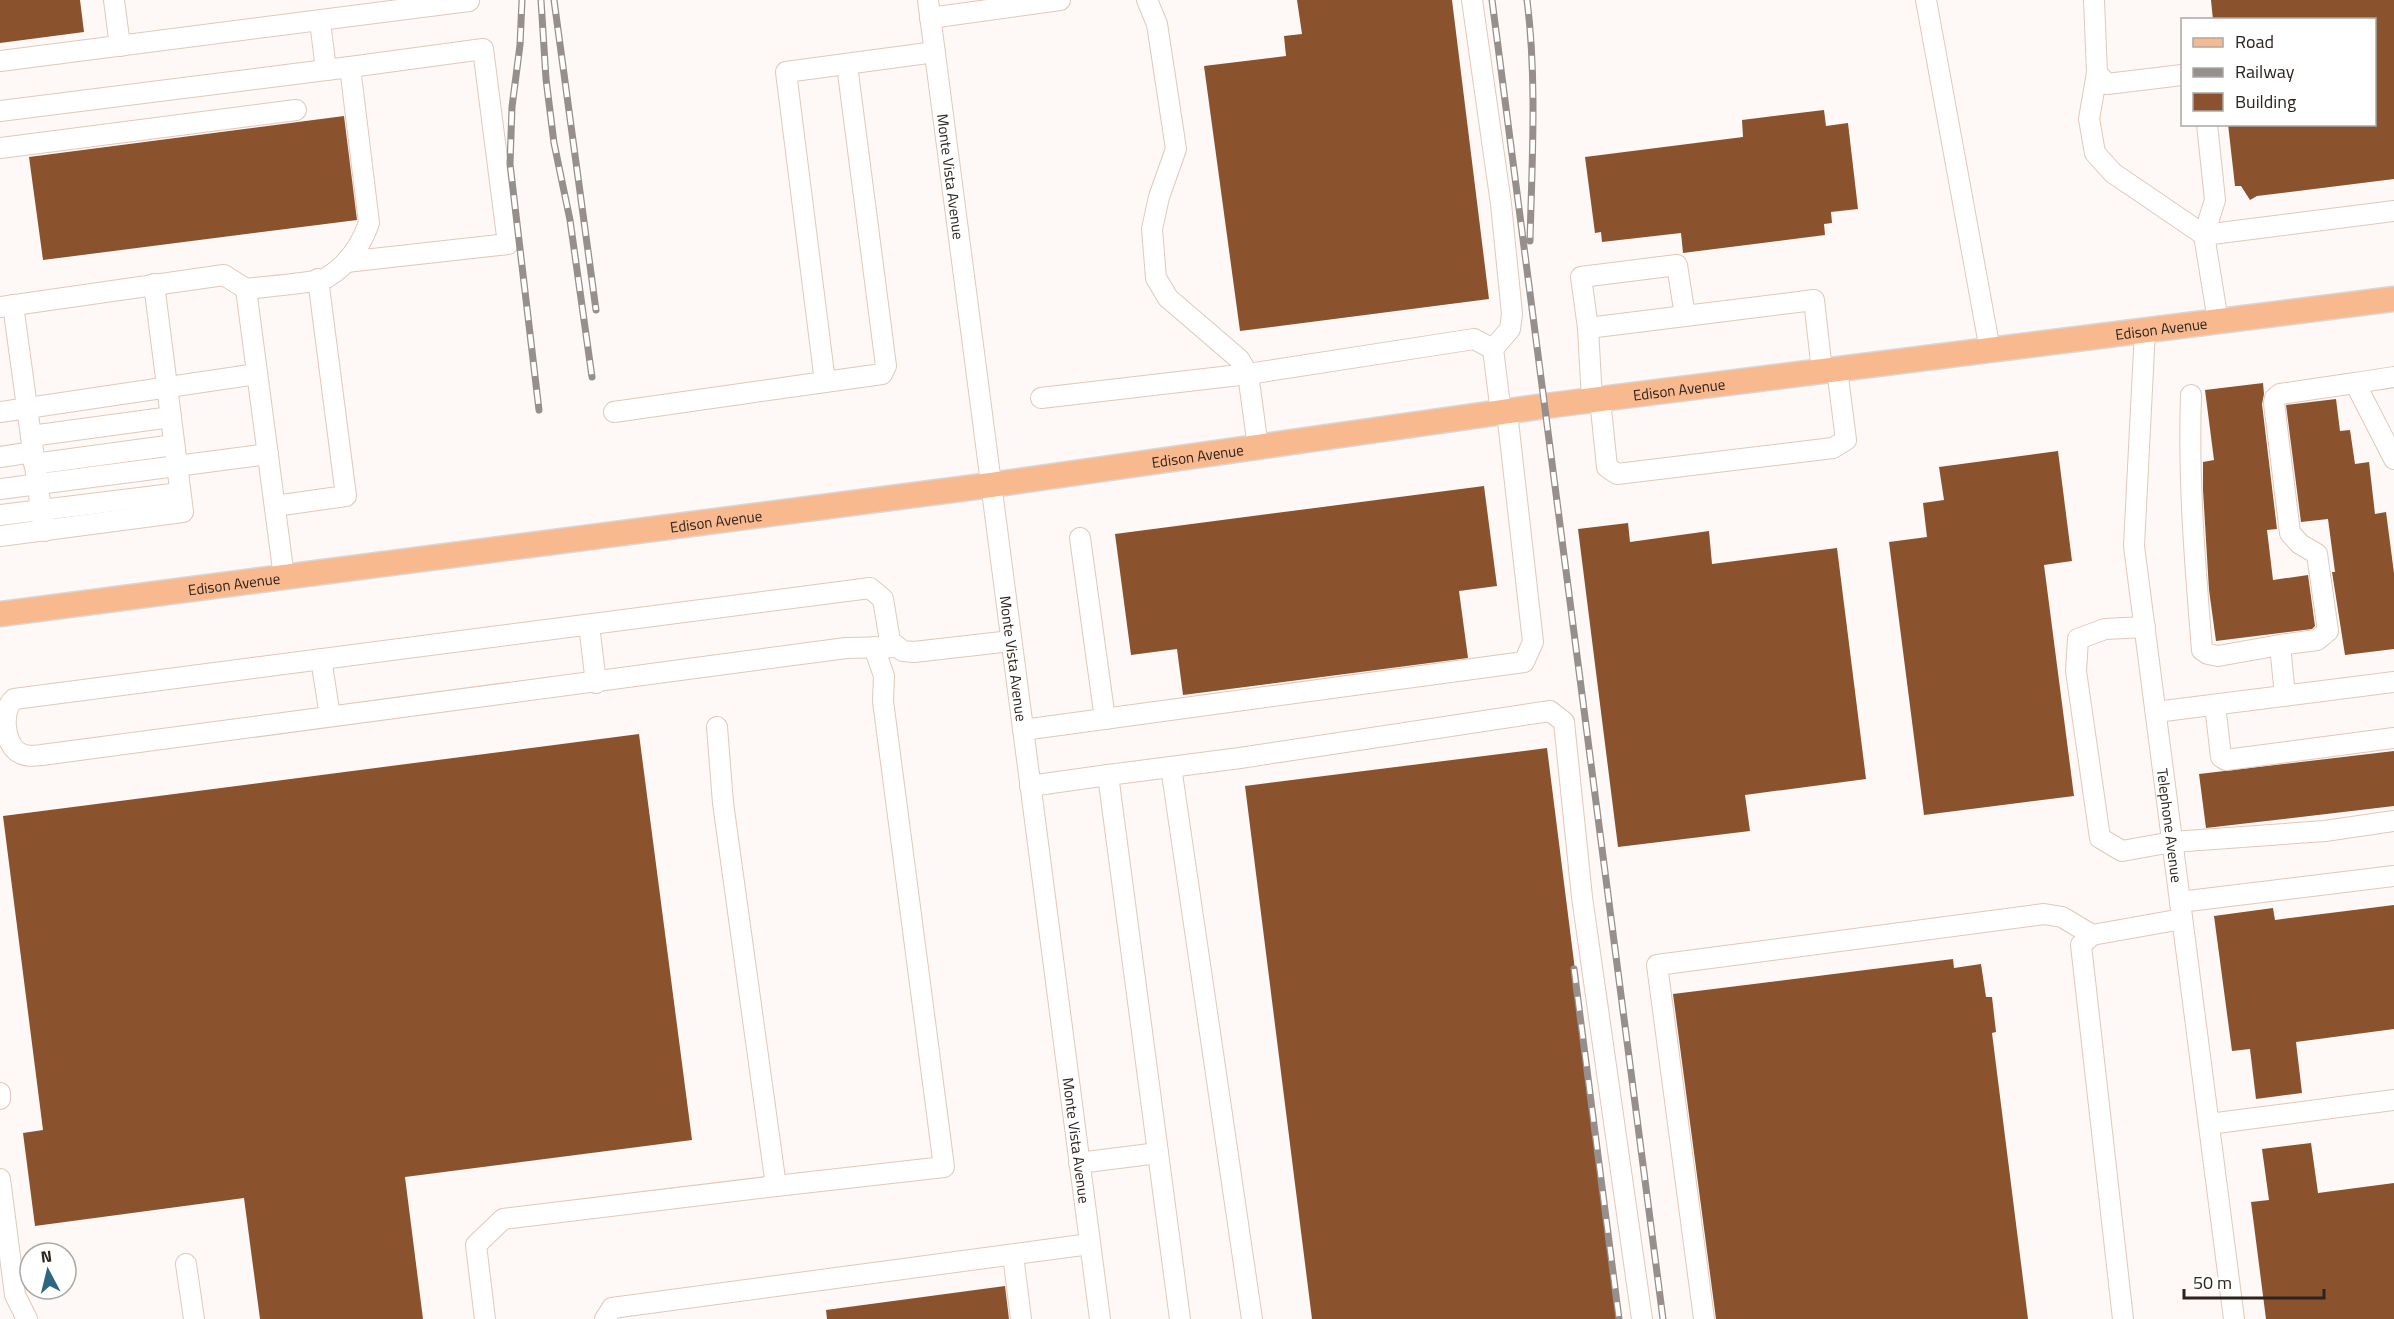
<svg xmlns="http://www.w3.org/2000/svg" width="2394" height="1319" font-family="'Titillium Web',sans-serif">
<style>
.building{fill:#8b522e}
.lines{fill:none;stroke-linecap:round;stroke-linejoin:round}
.minor-casing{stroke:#e0c8ba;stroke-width:22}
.major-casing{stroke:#d9d7d6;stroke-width:27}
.minor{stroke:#fff;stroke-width:20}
.major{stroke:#f9b98f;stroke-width:24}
.rail-casing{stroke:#968f8b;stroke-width:7}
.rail{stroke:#fff;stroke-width:4.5;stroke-dasharray:14;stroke-linecap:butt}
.labels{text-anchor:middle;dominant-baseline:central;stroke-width:6;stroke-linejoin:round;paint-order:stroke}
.street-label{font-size:15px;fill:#2c231e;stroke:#fff}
</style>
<rect width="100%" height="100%" fill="#fef9f6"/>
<path class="building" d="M0 0H80L84 32 0 43Z
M1297 0H1452L1489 299 1240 331 1204 66 1286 56 1284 36 1302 34Z
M2211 0H2394V179L2257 196 2250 200 2241 186H2235L2228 124H2374V20H2213Z
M1824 110 1826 126 1848 123 1858 209 1831 212 1832 223 1824 224 1825 235 1683 253 1681 233 1602 242 1601 232 1595 233 1585 157 1743 137 1742 120Z
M344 116 357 220 43 260 29 157Z
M2263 383 2264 394 2262 404 2277 529 2267 530 2273 580 2308 575 2315 626 2312 629 2216 641 2209 590 2203 490V462L2214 460 2205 390Z
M2336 399 2340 431 2350 430 2355 464 2369 462 2375 514 2386 512 2394 573V649L2345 655 2332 572H2335L2328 519 2301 522 2286 405Z
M2058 451 2072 561 2044 565 2074 796 1924 815 1889 542 1927 537 1923 503 1944 500 1939 467Z
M1484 486 1497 586 1459 591 1468 658 1183 695 1177 649 1131 655 1115 534Z
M1628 523 1630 542 1709 531 1712 564 1837 548 1866 779 1745 795 1750 831 1618 847 1578 529Z
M639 734 692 1140 405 1177 423 1319H260L244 1198 35 1226 23 1133 43 1130 3 816Z
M1547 748 1619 1319H1312L1245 786Z
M2394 751V806L2206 828 2199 774Z
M2394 905V1029L2296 1042 2302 1093 2256 1099 2250 1049 2232 1051 2214 916 2273 908 2275 920Z
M1953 959 1954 968 1981 964 1986 997H1992L1996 1032 1992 1033 2028 1319H1716L1673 994Z
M2311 1143 2318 1193 2394 1183V1319H2266L2251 1202 2269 1200 2262 1149Z
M1005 1286 1009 1319H827L826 1310Z"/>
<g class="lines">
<defs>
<g id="minor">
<path d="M114 0 120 46"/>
<path id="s1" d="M928 0 1100 1319"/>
<path d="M1147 0 1157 24 1176 149 1159 197 1152 229 1156 278 1168 298 1239 359 1248 374 1258 447"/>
<path d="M1472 0 1501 204 1512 314 1510 329 1493 349"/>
<path d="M1926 0 1990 350"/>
<path d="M2094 0 2097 73 2089 119 2095 153 2113 173 2204 235 2215 200 2207 124"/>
<path d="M930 18 1060 0"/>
<path d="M0 61 469 1"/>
<path d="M847 65 886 366 882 374 825 382 786 72 935 52"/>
<path d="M2097 73 2107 84 2182 75"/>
<path d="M0 111 326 70"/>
<path d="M0 148 296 110"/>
<path d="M346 262 508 244 483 49 350 67"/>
<path d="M246 289C261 287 315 283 326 278 347 266 361 245 369 223L350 67 326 70 320 21"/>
<path d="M13 305 44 531"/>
<path d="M0 307 224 275 246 289 284 577"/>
<path d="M2218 321 2204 235 2394 211"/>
<path d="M1588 328 1685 316"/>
<path id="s2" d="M2145 330 2134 546 2234 1319"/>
<path d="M2394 377 2355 383 2394 459"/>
<path d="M2191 395C2188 480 2195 564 2202 650L2208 654 2218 656 2280 645 2285 696"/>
<path d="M1041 398 1248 374 1474 339 1493 349 1501 413"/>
<path d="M1600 399 1607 467 1617 474 1833 448 1846 440 1837 369"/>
<path d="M1592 400 1588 328 1581 277 1677 265 1685 316 1814 300 1822 371"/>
<path d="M0 412 257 374"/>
<path d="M614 412 825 382"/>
<path d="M31 436 171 417"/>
<path d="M0 457 33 452"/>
<path d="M34 464 174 445"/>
<path d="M0 489 268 454"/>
<path d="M275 506 346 496 318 279"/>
<path d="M0 515 180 493"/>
<path d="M0 536 183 512 154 284"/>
<path d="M1080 538 1105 719"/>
<path d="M589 625 596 683"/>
<path d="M2145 627 2105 629 2078 639 2076 671 2100 838 2122 851 2172 842 2325 831 2394 821"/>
<path d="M2280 645 2317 640 2328 631 2317 554 2300 544 2290 533 2274 403 2275 398 2280 394 2355 383"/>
<path d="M895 647 846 648 42 755C33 756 26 757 18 752 4 743 1 710 14 699L870 588 883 599 890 641 903 651 914 652 1011 641"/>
<path d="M321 659 330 716"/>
<path d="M2215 705 2221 757 2226 760 2394 738"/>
<path d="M2156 712 2394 682"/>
<path d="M717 727 723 803 776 1186 944 1167 883 701 884 676 874 647"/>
<path d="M1023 730 1524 662 1533 642 1507 412"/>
<path d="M1171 767 1252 1319"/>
<path d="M1030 786 1108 775"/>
<path d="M2180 902 2394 876"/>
<path d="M0 1093V1099"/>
<path d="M2209 1124 2394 1100"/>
<path d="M1079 1163 1158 1153"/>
<path d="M0 1179 15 1295 27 1319"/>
<path d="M1013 1255 1021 1319"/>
<path d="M186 1264 194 1319"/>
<path d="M485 1319 476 1245 503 1219 776 1186"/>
<path d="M605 1319 612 1308 1090 1244"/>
<path d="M1180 1319 1108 775 1240 758 1550 711 1564 722 1582 897 1642 1319"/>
<path d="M1704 1319 1657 965 2044 914 2062 917 2092 935"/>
<path d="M2123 1319 2081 945 2092 935 2182 919"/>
</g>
<g id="major">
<path id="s3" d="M0 614 991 485 1545 406 2394 299"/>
</g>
</defs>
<use href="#minor" class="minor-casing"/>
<use href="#major" class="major-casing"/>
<use href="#minor" class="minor"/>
<use href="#major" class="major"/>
<defs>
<path id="rail" d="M522 0 520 45 512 107 510 164 539 410
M541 0 546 79 554 143 570 220 592 377
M554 0 596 310
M1492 0 1663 1319
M1527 0C1537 79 1532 161 1530 241
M1574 969 1619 1319"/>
</defs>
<use href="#rail" class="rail-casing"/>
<use href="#rail" class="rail"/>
</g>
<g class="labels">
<g class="street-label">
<text stroke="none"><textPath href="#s1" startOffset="178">Monte Vista Avenue</textPath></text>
<text stroke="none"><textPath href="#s3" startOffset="2180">Edison Avenue</textPath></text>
<text stroke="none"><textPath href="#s3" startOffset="1694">Edison Avenue</textPath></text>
<text stroke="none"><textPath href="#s3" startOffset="1208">Edison Avenue</textPath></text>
<text stroke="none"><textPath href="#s3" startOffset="722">Edison Avenue</textPath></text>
<text stroke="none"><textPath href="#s3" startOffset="236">Edison Avenue</textPath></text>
<text stroke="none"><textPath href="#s1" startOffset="664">Monte Vista Avenue</textPath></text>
<text stroke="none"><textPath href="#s2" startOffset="498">Telephone Avenue</textPath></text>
<text stroke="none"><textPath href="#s1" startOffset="1150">Monte Vista Avenue</textPath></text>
</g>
</g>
<rect x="2181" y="18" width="195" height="108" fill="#ffffff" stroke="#aba7a5" stroke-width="1.5"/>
<rect x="2193" y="38" width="30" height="9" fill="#f9b98f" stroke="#aba7a5" stroke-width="1.5"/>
<text x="2235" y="48" font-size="18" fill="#2c231e">Road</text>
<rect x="2193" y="68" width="30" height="9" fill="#968f8b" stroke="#aba7a5" stroke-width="1.5"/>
<text x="2235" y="78" font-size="18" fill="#2c231e">Railway</text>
<rect x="2193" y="93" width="30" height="18" fill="#8b522e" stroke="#aba7a5" stroke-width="1.5"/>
<text x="2235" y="108" font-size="18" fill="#2c231e">Building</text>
<g transform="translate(48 1271) rotate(353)"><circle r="28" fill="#ffffff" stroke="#aba7a5" stroke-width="1.5"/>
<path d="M0-4.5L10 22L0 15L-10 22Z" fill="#2e6580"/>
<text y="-9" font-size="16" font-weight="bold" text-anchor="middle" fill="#2c231e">N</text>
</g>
<path d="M2184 1289v9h140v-9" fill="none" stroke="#2c231e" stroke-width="3"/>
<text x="2193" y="1289" font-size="18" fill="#2c231e" stroke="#ffffff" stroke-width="4.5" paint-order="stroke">50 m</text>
</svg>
